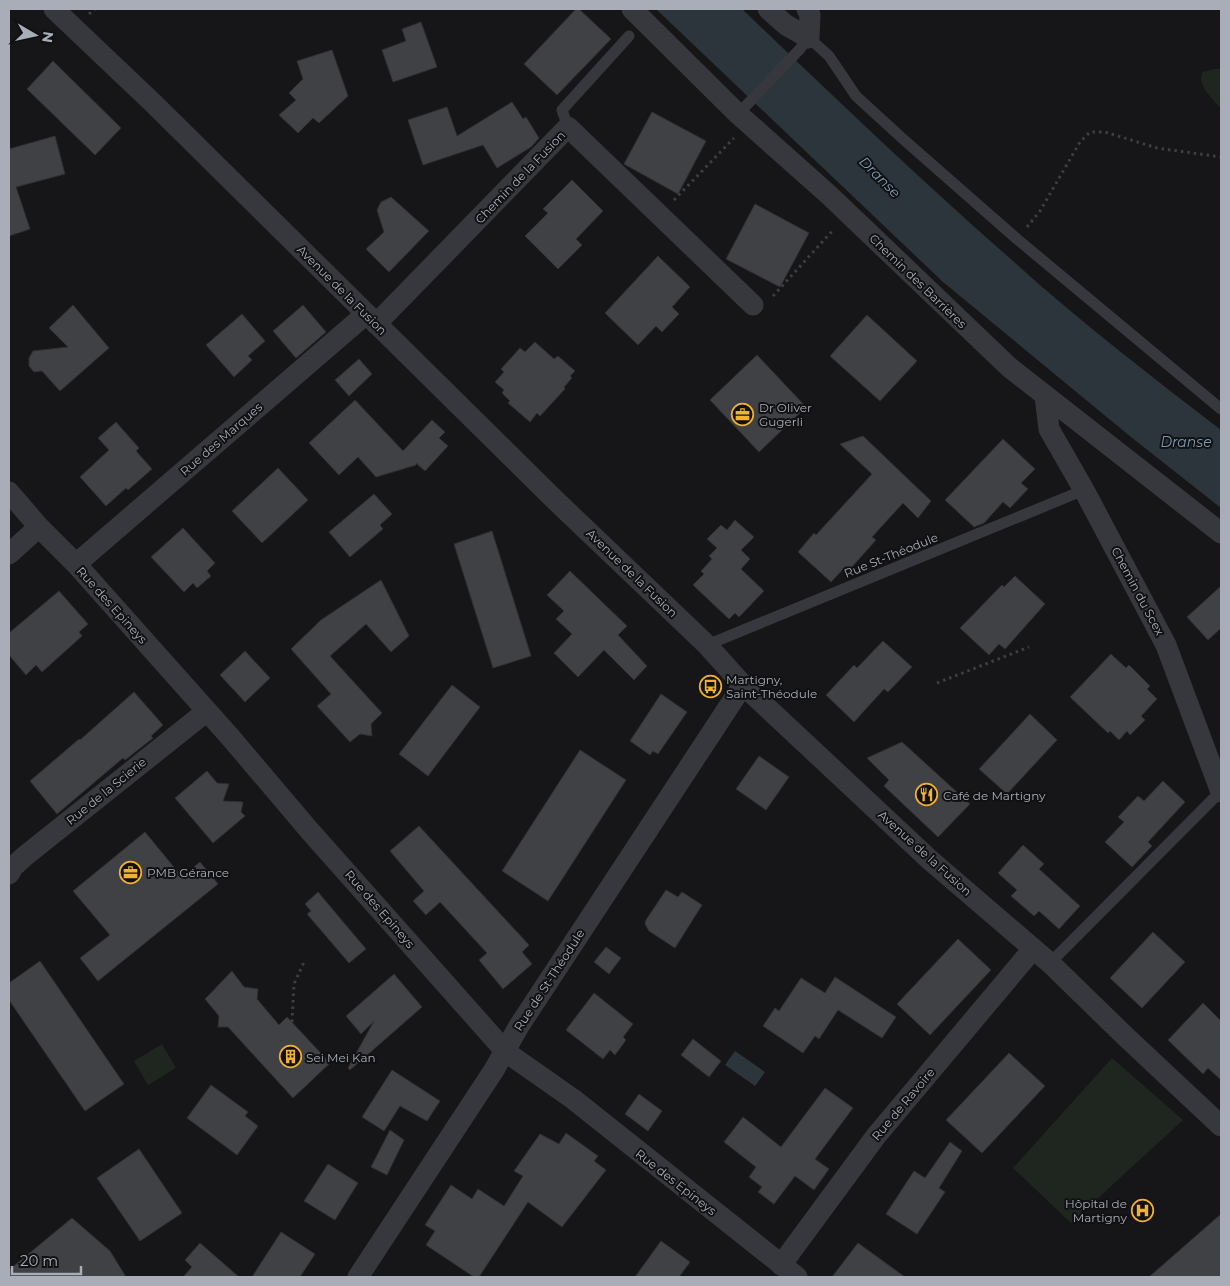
<svg xmlns="http://www.w3.org/2000/svg" width="1230" height="1286" font-family="Montserrat,sans-serif">
<style>
.green{fill:#1e261f}
.water{fill:#2c353c}
.building{fill:#404145;stroke:#303034}
.lines{fill:none;stroke-linecap:round;stroke-linejoin:round}
.path{stroke:#3d3f44;stroke-width:3;stroke-dasharray:2.5 4;stroke-linecap:butt}
.lane{stroke:#37383d;stroke-width:11}
.street{stroke:#37383d;stroke-width:21}
.labels{text-anchor:middle;dominant-baseline:central;stroke-width:4;stroke-linejoin:round;paint-order:stroke}
.street-label{font-size:12px;fill:#a8adb8;stroke:#111113}
.poi-label{font-size:12px;fill:#a8adb8;stroke:#111113;text-anchor:start}
.water-label{font-size:14px;font-style:italic;fill:#7f9bb3;stroke:#111113}
</style>
<rect width="100%" height="100%" fill="#161618"/>
<path class="green" d="M1214 69H1221V108C1213 100 1195 83 1203 72Z
M162 1044 176 1068 148 1085 134 1061Z
M1112 1058 1183 1120 1071 1223 1013 1168Z"/>
<path class="water" d="M656 9H742C831 94 920 180 1013 261 1079 321 1151 376 1221 430V508L1131 437 943 282Z
M735 1051 765 1072 755 1086 725 1065Z"/>
<path class="building" d="M576 9H579L611 39 557 95 524 64Z
M421 22 437 67 393 82 382 50 406 41 402 29Z
M332 50 348 96 319 123 313 118 298 133 279 115 296 100 289 93 303 79 297 61Z
M53 61 121 128 95 155 27 89Z
M512 102 523 119 526 117 539 138 531 147 497 168 483 145 423 165 408 120 447 107 457 136Z
M652 112 706 141 678 194 624 164Z
M55 136 65 174 16 187 30 229 9 236V149Z
M572 180 603 211 576 239 582 245 558 269 525 236 548 213 543 209Z
M391 197 429 231 389 272 366 249 384 232 377 210 381 202Z
M755 204 809 233 780 287 726 259Z
M658 256 690 287 672 307 679 314 662 332 656 326 638 345 605 313Z
M73 305 109 348 60 391 42 371 34 372 29 366V358L33 351 68 347 49 328Z
M303 305 326 332 296 358 273 331Z
M242 314 265 341 248 356 252 360 234 377 206 345Z
M867 315 917 361 880 401 830 356Z
M535 342 554 359 558 356 575 371 570 376 572 378 564 387 565 389 540 416 537 413 530 422 508 403 510 401 502 393 504 390 495 382 504 372 501 369 520 348 525 352Z
M757 355 806 407 759 452 710 400Z
M359 359 372 374 349 396 335 380Z
M355 400 403 451 432 420 445 432 439 438 448 446 425 471 416 463V465L376 477 358 457 339 475 309 443Z
M116 422 139 448 136 451 152 469 128 490 126 488 106 506 80 477 109 450 98 438Z
M863 436 931 501 918 518 903 503 872 537 876 540 850 569 846 566 831 582 798 552 814 533 816 535 872 474 840 444Z
M1003 439 1035 469 1021 483 1028 489 1010 508 1003 502 984 523 974 527 945 500Z
M278 468 308 500 262 543 232 511Z
M374 494 392 514 380 525 383 529 350 557 329 532Z
M735 520 754 537 741 550 750 559 741 569 764 591 739 617 735 613 729 619 693 585 704 574 701 571 712 559 709 556 717 548 707 539 721 525 727 530Z
M183 528 215 563 207 571 211 576 197 588 193 583 184 592 151 557Z
M492 531 531 656 493 668 454 544Z
M570 571 627 626 618 635 647 666 634 680 604 650 578 677 554 653 572 634 556 619 564 611 547 595Z
M1015 576 1045 604 1005 649 999 644 989 655 960 628 1002 585 1004 587Z
M381 580 409 636 391 652 366 624 330 656 382 713 371 724 372 736 360 734 350 742 317 706 331 694 291 649 321 620Z
M1221 586V628L1208 640 1187 617Z
M59 591 88 624 79 632 82 636 42 672 36 665 26 675 9 655V633Z
M883 641 912 667 888 692 884 689 854 722 826 695 854 665 857 668Z
M245 651 270 678 245 702 220 675Z
M1111 654 1126 668 1129 665 1150 686 1147 689 1157 699 1141 716 1145 720 1130 735 1127 731 1119 740 1110 731 1108 733 1070 697Z
M452 685 480 707 428 776 399 754Z
M134 692 163 725 151 736 153 738 125 760 123 758 57 814 30 781 79 739 80 740Z
M661 694 687 712 658 754 653 751 650 755 630 741Z
M1030 714 1057 740 1007 794 979 769Z
M902 742 970 804 938 837 884 786 889 780 867 758Z
M580 750 626 780 548 901 502 871Z
M759 756 789 777 766 810 736 789Z
M207 771 217 783 229 784 223 801 243 802 241 812 245 816 213 843 175 798Z
M1163 781 1185 802 1148 842 1152 846 1132 867 1105 842 1124 822 1118 817 1138 796 1144 801Z
M419 826 529 945 522 952 532 964 503 989 479 960 487 953 440 902 426 915 413 901 424 891 390 851Z
M145 832 182 877 200 862 218 884 98 981 80 958 110 935 73 891Z
M1023 845 1044 864 1039 869 1080 906 1059 929 1039 911 1034 916 1011 896 1017 890 998 873Z
M666 890 678 897 682 892 702 905 675 948 649 931 645 924 646 920Z
M318 892 366 949 349 963 307 914 311 911 305 904Z
M1153 932 1185 962 1142 1008 1110 978Z
M958 939 991 970 930 1035 897 1004Z
M606 947 621 958 609 974 594 962Z
M40 961 124 1084 85 1111 9 1000V983Z
M232 971 244 987 258 989 257 999 279 1025 287 1017 330 1063 293 1098 228 1027H218L219 1016 205 999Z
M394 974 422 1007 350 1070 348 1068 374 1021 361 1034 346 1016Z
M835 977 896 1017 882 1038 838 1010 819 1039 815 1036 803 1053 763 1026 775 1008 779 1011 801 978 825 993Z
M594 993 633 1024 623 1037 626 1040 615 1055 610 1050 603 1059 566 1030Z
M1203 1003 1221 1021V1080L1208 1068 1203 1074 1168 1040Z
M693 1039 721 1061 709 1077 681 1055Z
M1009 1053 1045 1086 982 1153 946 1120Z
M392 1070 440 1101 427 1121 400 1106 384 1131 362 1117Z
M211 1085 248 1112 245 1116 258 1126 237 1155 187 1118Z
M825 1088 853 1108 815 1159 829 1169 814 1190 795 1176 774 1204 758 1192 762 1187 749 1177 756 1167 724 1142 743 1117 781 1147Z
M639 1094 662 1111 648 1131 625 1114Z
M390 1130 404 1140 387 1175 371 1167Z
M566 1133 598 1156 594 1161 606 1170 562 1227 528 1202 479 1277H474L426 1245 435 1231 425 1225 451 1185 472 1199 478 1189 504 1206 523 1176 514 1171 540 1134 559 1144Z
M950 1142 962 1151 939 1188 945 1192 917 1234 886 1214 914 1171 925 1178Z
M139 1149 182 1213 140 1241 97 1178Z
M328 1164 358 1183 335 1220 304 1201Z
M1221 1214V1277H1149Z
M72 1218 110 1251 126 1277H9V1270Z
M281 1232 315 1254 300 1277H252Z
M661 1241 690 1262 679 1277H635Z
M200 1243 239 1277H183L192 1267 185 1260Z
M858 1243 905 1277H832Z"/>
<g class="lines">
<path class="path" d="M89 14 95 9
M674 200 734 138
M1027 227 1040 211 1080 142 1090 132H1105L1157 148 1221 157
M773 296 834 229
M937 683 1029 647
M292 1022 294 984 305 960"/>
<path class="lane" d="M738 114 799 50 809 38 829 56 856 96 903 139 1017 239 1221 409
M568 127 562 110 629 36
M707 645 1084 490
M1050 963 1221 791"/>
<path class="street" d="M54 9 153 103 553 498 707 645 743 685 930 860 1050 963 1125 1036 1221 1126
M632 9 738 114 829 195 1009 367 1221 533
M768 9 786 25 809 38 810 15 807 9
M376 324 568 127 753 305
M1045 396 1049 429 1084 490 1166 645 1221 792
M9 492 39 527 76 564 231 738 309 830 506 1052 573 1099 797 1277
M9 554 39 527
M76 564 366 314
M9 874 13 867 25 856 207 711
M781 1265 876 1136 1033 949
M358 1277 494 1070 519 1026 743 685"/>
</g>
<defs>
<symbol id="office-ring" viewBox="-11 -11 22 22"><circle r="9.5" fill="#111113" stroke="#f2b134" stroke-width="1.5"/><path d="M-6-3h4V-5.5h4V-3h4V5H-6ZM-1-4.5V-3h2v-1.5ZM-6 0V1H6V0Z" fill="#f2b134"/></symbol>
<symbol id="bus-ring" viewBox="-11 -11 22 22"><circle r="9.5" fill="#111113" stroke="#f2b134" stroke-width="1.5"/><path d="M-5-6H5V4H4V6H2V4H-2V6H-4V4H-5ZM-3.5-4V0h7V-4ZM-3.5 1.2v1.5H-2V1.2ZM2 1.2v1.5H3.5V1.2Z" fill="#f2b134"/></symbol>
<symbol id="restaurant-ring" viewBox="-11 -11 22 22"><circle r="9.5" fill="#111113" stroke="#f2b134" stroke-width="1.5"/><path d="M-5-6h1v4h1v-4h1v4h1v-4h1v5L-1.5 .5V6h-2V.5L-5-1ZM5-6V6H3V1.5H1.5Q1.5-4 5-6Z" fill="#f2b134"/></symbol>
<symbol id="building-ring" viewBox="-11 -11 22 22"><circle r="9.5" fill="#111113" stroke="#f2b134" stroke-width="1.5"/><path d="M-4-6H4V6H1V3H-1V6H-4ZM-2.5-4.3h1.7v1.8h-1.7ZM.8-4.3h1.7v1.8H.8ZM-2.5-1h1.7V.8h-1.7ZM.8-1h1.7V.8H.8Z" fill="#f2b134"/></symbol>
<symbol id="hospital-ring" viewBox="-11 -11 22 22"><circle r="9.5" fill="#111113" stroke="#f2b134" stroke-width="1.5"/><path d="M-5-5h3v3.5h4V-5h3V5h-3V1.5h-4V5h-3Z" fill="#f2b134"/></symbol>
</defs>
<g fill-rule="evenodd">
<use href="#office-ring" x="730" y="402" width="25" height="25"/>
<use href="#bus-ring" x="698" y="674" width="25" height="25"/>
<use href="#restaurant-ring" x="914" y="782" width="25" height="25"/>
<use href="#office-ring" x="118" y="860" width="25" height="25"/>
<use href="#building-ring" x="278" y="1044" width="25" height="25"/>
<use href="#hospital-ring" x="1130" y="1198" width="25" height="25"/>
</g>
<g class="labels">
<g class="street-label">
<text transform="translate(520 177) rotate(-46)">Chemin de la Fusion</text>
<text transform="translate(918 281) rotate(44)">Chemin des Barrières</text>
<text transform="translate(342 290) rotate(45)">Avenue de la Fusion</text>
<text transform="translate(221 439) rotate(-41)">Rue des Marques</text>
<text transform="translate(891 555) rotate(-22)">Rue St-Théodule</text>
<text transform="translate(632 573) rotate(44)">Avenue de la Fusion</text>
<text transform="translate(1138 591) rotate(62)">Chemin du Scex</text>
<text transform="translate(112 605) rotate(48)">Rue des Epineys</text>
<text transform="translate(106 791) rotate(-39)">Rue de la Scierie</text>
<text transform="translate(925 853) rotate(42)">Avenue de la Fusion</text>
<text transform="translate(380 909) rotate(49)">Rue des Epineys</text>
<text transform="translate(549 980) rotate(-57)">Rue de St-Théodule</text>
<text transform="translate(903 1104) rotate(-50)">Rue de Ravoire</text>
<text transform="translate(676 1182) rotate(38)">Rue des Epineys</text>
</g>
<g class="poi-label">
<text x="759" y="407">Dr Oliver<tspan x="759" dy="14">Gugerli</tspan></text>
<text x="726" y="679">Martigny,<tspan x="726" dy="14">Saint-Théodule</tspan></text>
<text x="943" y="795">Café de Martigny</text>
<text x="147" y="872">PMB Gérance</text>
<text x="306" y="1057">Sei Mei Kan</text>
<text x="1127" y="1203" text-anchor="end">Hôpital de<tspan x="1127" dy="14">Martigny</tspan></text>
</g>
<g class="water-label">
<text transform="translate(880 177) rotate(45)">Dranse</text>
<text x="1186" y="442">Dranse</text>
</g>
</g>
<rect width="1230" height="1286" fill="none" stroke="#a8adb8" stroke-width="20"/>
<g transform="translate(35 35) rotate(99)" stroke="#111113" stroke-width="4" paint-order="stroke">
<path d="M0-4L9 19L0 12L-9 19Z" fill="#a8adb8"/>
<text y="-8" font-size="14" font-weight="bold" text-anchor="middle" fill="#a8adb8">N</text>
</g>
<path d="M12 1266v8h69v-8" fill="none" stroke="#a8adb8" stroke-width="2.5"/>
<text x="20" y="1266" font-size="15" fill="#a8adb8" stroke="#111113" stroke-width="4" paint-order="stroke">20 m</text>
</svg>
